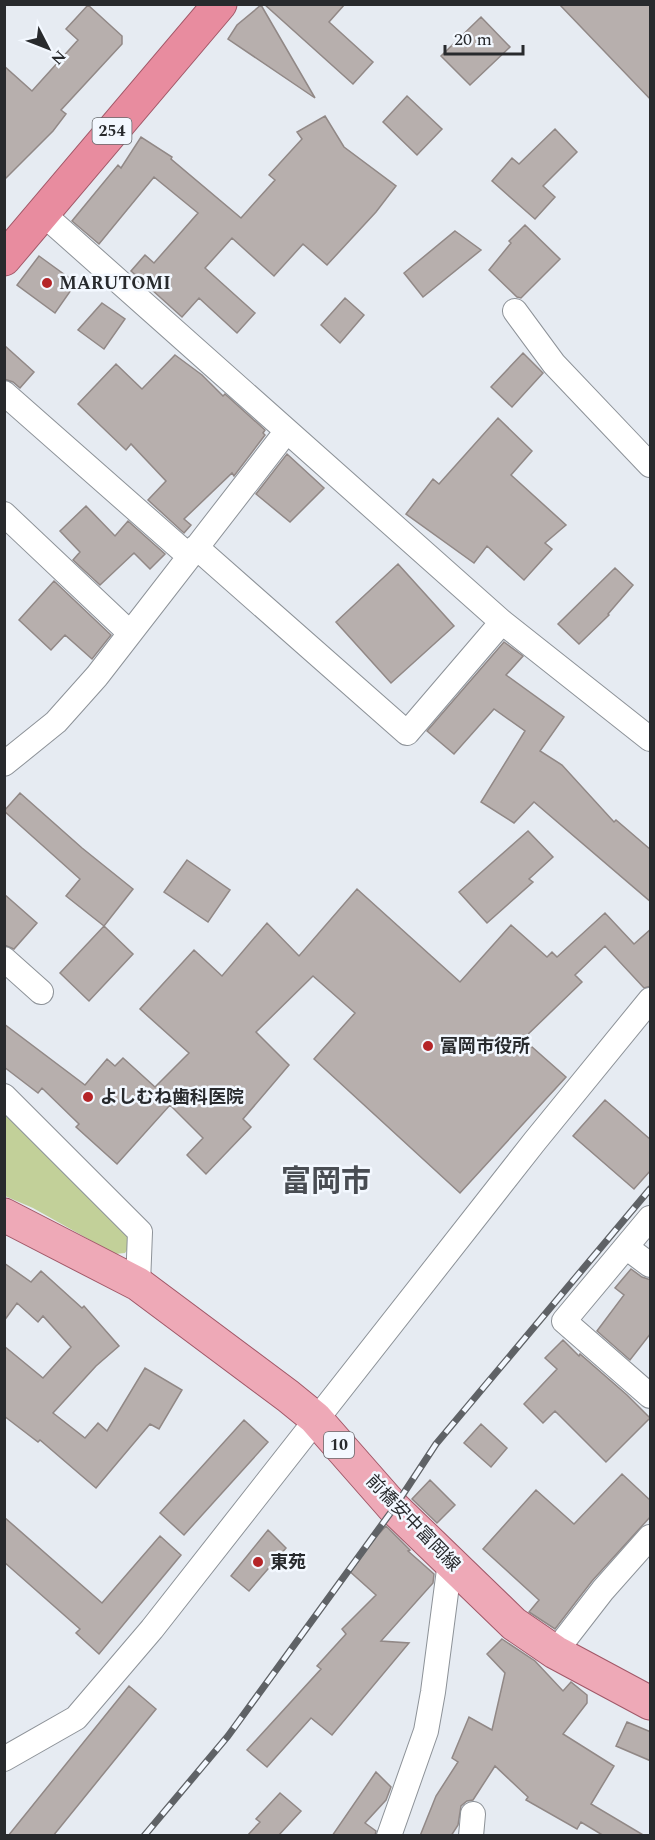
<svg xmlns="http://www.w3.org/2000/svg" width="655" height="1840" font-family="Spectral,'Noto Sans JP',serif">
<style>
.green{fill:#c2d099}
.building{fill:#b7afad;stroke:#918886;stroke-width:1.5}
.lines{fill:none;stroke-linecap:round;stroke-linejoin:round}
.minor-casing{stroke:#8d9298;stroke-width:26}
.primary-casing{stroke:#a15868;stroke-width:35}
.trunk-casing{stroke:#a15868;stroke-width:35}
.minor{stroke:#fff;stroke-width:24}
.primary{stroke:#eea9b7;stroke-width:33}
.trunk{stroke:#e88c9f;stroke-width:33}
.rail-casing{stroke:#5f6266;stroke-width:7}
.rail{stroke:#f3f8ff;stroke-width:4.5;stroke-dasharray:14;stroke-linecap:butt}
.poi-dot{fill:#b52528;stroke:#f3f8ff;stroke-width:2}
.labels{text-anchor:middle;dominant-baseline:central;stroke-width:5;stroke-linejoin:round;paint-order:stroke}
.shield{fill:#f3f8ff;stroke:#65686c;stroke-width:1.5}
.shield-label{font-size:16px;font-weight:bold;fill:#282a2d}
.poi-label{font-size:18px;font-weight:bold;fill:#282a2d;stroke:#f3f8ff;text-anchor:start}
.street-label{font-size:18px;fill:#282a2d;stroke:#f3f8ff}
.town-label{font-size:30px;font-weight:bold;fill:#494d53;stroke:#f3f8ff}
</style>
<rect width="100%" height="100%" fill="#e6ebf2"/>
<path class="green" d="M4 1110 128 1228 132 1243 125 1253 115 1254 33 1208 5 1196Z"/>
<path class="building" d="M264 4H345L329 22 373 62 353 84Z
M559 4H651V100Z
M88 5 122 36V44L61 110 66 114 53 131 4 180V66L32 91 78 40 66 29Z
M261 5 315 98 228 39 237 25Z
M481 17 510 47 470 85 441 56Z
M407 96 442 129 417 155 383 122Z
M325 116 344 147 396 186 376 212 327 265 303 244 274 276 232 238 205 268 255 313 237 333 199 298 182 317 131 271 145 255 154 263 198 213 154 177 99 244 72 221 118 165 121 168 141 137 172 157 171 159 241 218 275 180 269 175 302 139 297 132Z
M555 129 577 152 543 186 555 197 535 219 492 181 512 158 519 164Z
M525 225 560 259 521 298 517 297 489 270 511 243 509 241Z
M455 231 481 250 423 297 404 273Z
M39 256 76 283 55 313 17 285Z
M345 298 364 315 340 343 321 325Z
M102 303 125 319 104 349 78 330Z
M4 345 34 372 20 388 13 382 4 379Z
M523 353 543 373 512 407 491 387Z
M175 355 202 375 223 396 225 394 265 430 263 433 265 435 234 476 232 473 184 519 191 525 184 533 148 500 166 481 131 444 126 450 78 404 116 364 142 389Z
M498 418 532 451 511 475 566 525 545 543 552 549 524 580 487 546 474 563 406 514 433 479 439 484Z
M287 454 324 488 290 522 256 494Z
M86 506 115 536 128 521 165 554 150 569 134 553 100 585 73 560 80 552 60 531Z
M398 564 454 626 391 683 336 622Z
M615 568 633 585 608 614 609 615 579 644 558 624Z
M54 581 111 635 92 659 65 635 51 650 19 620Z
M504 642 523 656 506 675 564 717 540 751 562 765 614 822 616 820 651 850V902L534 802 514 823 481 802 525 731 494 709 454 754 427 731Z
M20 793 82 848 133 889 104 926 66 896 80 879 4 811Z
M528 831 553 857 529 879 533 882 487 923 459 892Z
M187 860 230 890 208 922 164 892Z
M357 889 460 982 511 925 547 957 552 952 557 957 605 913 634 944 651 929V986L644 988 605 946 575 975 582 982 523 1039 566 1077 460 1193 314 1059 355 1013 313 976 256 1032 289 1065 243 1119 251 1127 206 1174 187 1155 203 1138 170 1105 117 1164 76 1127 79 1124 42 1088 38 1093 4 1067V1024L85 1085 107 1059 115 1066 123 1058 155 1087 189 1053 140 1009 194 950 222 976 267 923 299 956Z
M4 894 37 923 14 949 4 945Z
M104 926 133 954 89 1001 60 973Z
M605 1100 651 1140V1170L634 1189 573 1136Z
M4 1263 31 1282 41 1271 82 1308 84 1306 119 1346 96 1366 53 1413 85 1438 98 1423 107 1431 145 1368 182 1390 159 1429 150 1424 96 1488 40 1440 38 1442 4 1416V1346L43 1378 71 1347 43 1316 38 1322 17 1303 4 1321Z
M631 1269 642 1277 651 1280V1333L630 1360 597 1331 624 1295 615 1288Z
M563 1340 579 1356 580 1354 627 1395 650 1418 606 1462 555 1411 543 1423 524 1404 557 1369 545 1358Z
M244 1420 268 1442 184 1535 160 1513Z
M481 1424 507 1448 491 1467 464 1443Z
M622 1474 651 1501V1516L592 1581 555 1629 529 1612 539 1600 483 1549 536 1490 574 1524Z
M430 1480 455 1505 437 1523 412 1499Z
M4 1517 102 1603 160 1536 181 1555 99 1654 76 1633 80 1629 4 1562Z
M386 1526 410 1550 408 1551 434 1574 433 1583 381 1641 409 1643 332 1735 311 1718 267 1767 247 1750 321 1669 317 1666 346 1634 342 1629 376 1595 347 1569Z
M268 1530 286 1548 249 1591 231 1576Z
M502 1639 535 1661 563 1691 571 1682 587 1695V1703L563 1734 614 1766 591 1804 645 1836H604L581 1822 577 1829 526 1800 528 1797 495 1766 473 1800 467 1801 461 1806 458 1825 451 1836H420L436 1796 458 1762 452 1758 469 1717 492 1730 505 1673 487 1654Z
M129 1686 156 1709 53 1836H8Z
M627 1722 651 1732V1761L616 1746Z
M376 1772 391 1787 386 1800 365 1823 376 1831 375 1836H332Z
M280 1793 301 1811 278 1836H247L260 1822 256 1819Z"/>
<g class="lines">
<defs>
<path id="minor" d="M42 213 502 622 650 739
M515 311 554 364 650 465
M4 393 189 556
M4 514 130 633
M196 547 407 733 502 622
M4 764 56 722 97 676 286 432
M4 959 41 992
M4 1096 140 1232 138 1284
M650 1218 564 1321 650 1396
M626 1247 650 1265
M555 1652 603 1590 650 1537
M4 1759 76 1718 152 1629 535 1141 650 1000
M389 1836 426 1731 433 1692 450 1562
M471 1836 473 1814"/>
<path id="primary" d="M4 1215 138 1284 288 1396 315 1418 394 1508 514 1624 555 1652 650 1703"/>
<path id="trunk" d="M4 259 220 4"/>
</defs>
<use href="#minor" class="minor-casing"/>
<use href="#primary" class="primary-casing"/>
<use href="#trunk" class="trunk-casing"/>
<use href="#minor" class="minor"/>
<use href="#primary" class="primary"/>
<use href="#trunk" class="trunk"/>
<defs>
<path id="rail" d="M144 1836 228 1736 394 1508 436 1444 650 1189"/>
</defs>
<use href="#rail" class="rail-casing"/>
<use href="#rail" class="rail"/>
</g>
<g class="poi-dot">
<circle cx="47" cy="283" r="6"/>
<circle cx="428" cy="1046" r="6"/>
<circle cx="88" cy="1097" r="6"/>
<circle cx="258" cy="1562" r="6"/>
</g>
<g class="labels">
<g class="shield">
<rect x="92.5" y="118" width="39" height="26" rx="4.5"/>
<rect x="324" y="1432" width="30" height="26" rx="4.5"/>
</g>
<g class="shield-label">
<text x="112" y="131">254</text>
<text x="339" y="1445">10</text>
</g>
<g class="poi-label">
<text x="59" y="283">MARUTOMI</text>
<text x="440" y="1046">富岡市役所</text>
<text x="100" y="1097">よしむね歯科医院</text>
<text x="270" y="1562">東苑</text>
</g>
<g class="street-label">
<text transform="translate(413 1523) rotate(46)">前橋安中富岡線</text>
</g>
<g class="town-label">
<text x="326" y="1182">富岡市</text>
</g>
</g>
<rect width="655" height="1840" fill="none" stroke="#282a2d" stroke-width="12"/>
<g transform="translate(48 48) rotate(132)" stroke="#f3f8ff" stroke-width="4.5" paint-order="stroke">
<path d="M0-4.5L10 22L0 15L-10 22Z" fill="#282a2d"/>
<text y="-9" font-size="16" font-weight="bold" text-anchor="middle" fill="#282a2d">N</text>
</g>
<path d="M445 45v9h78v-9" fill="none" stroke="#282a2d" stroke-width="3"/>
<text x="454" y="45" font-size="18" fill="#282a2d" stroke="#f3f8ff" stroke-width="4.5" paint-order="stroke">20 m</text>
</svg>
